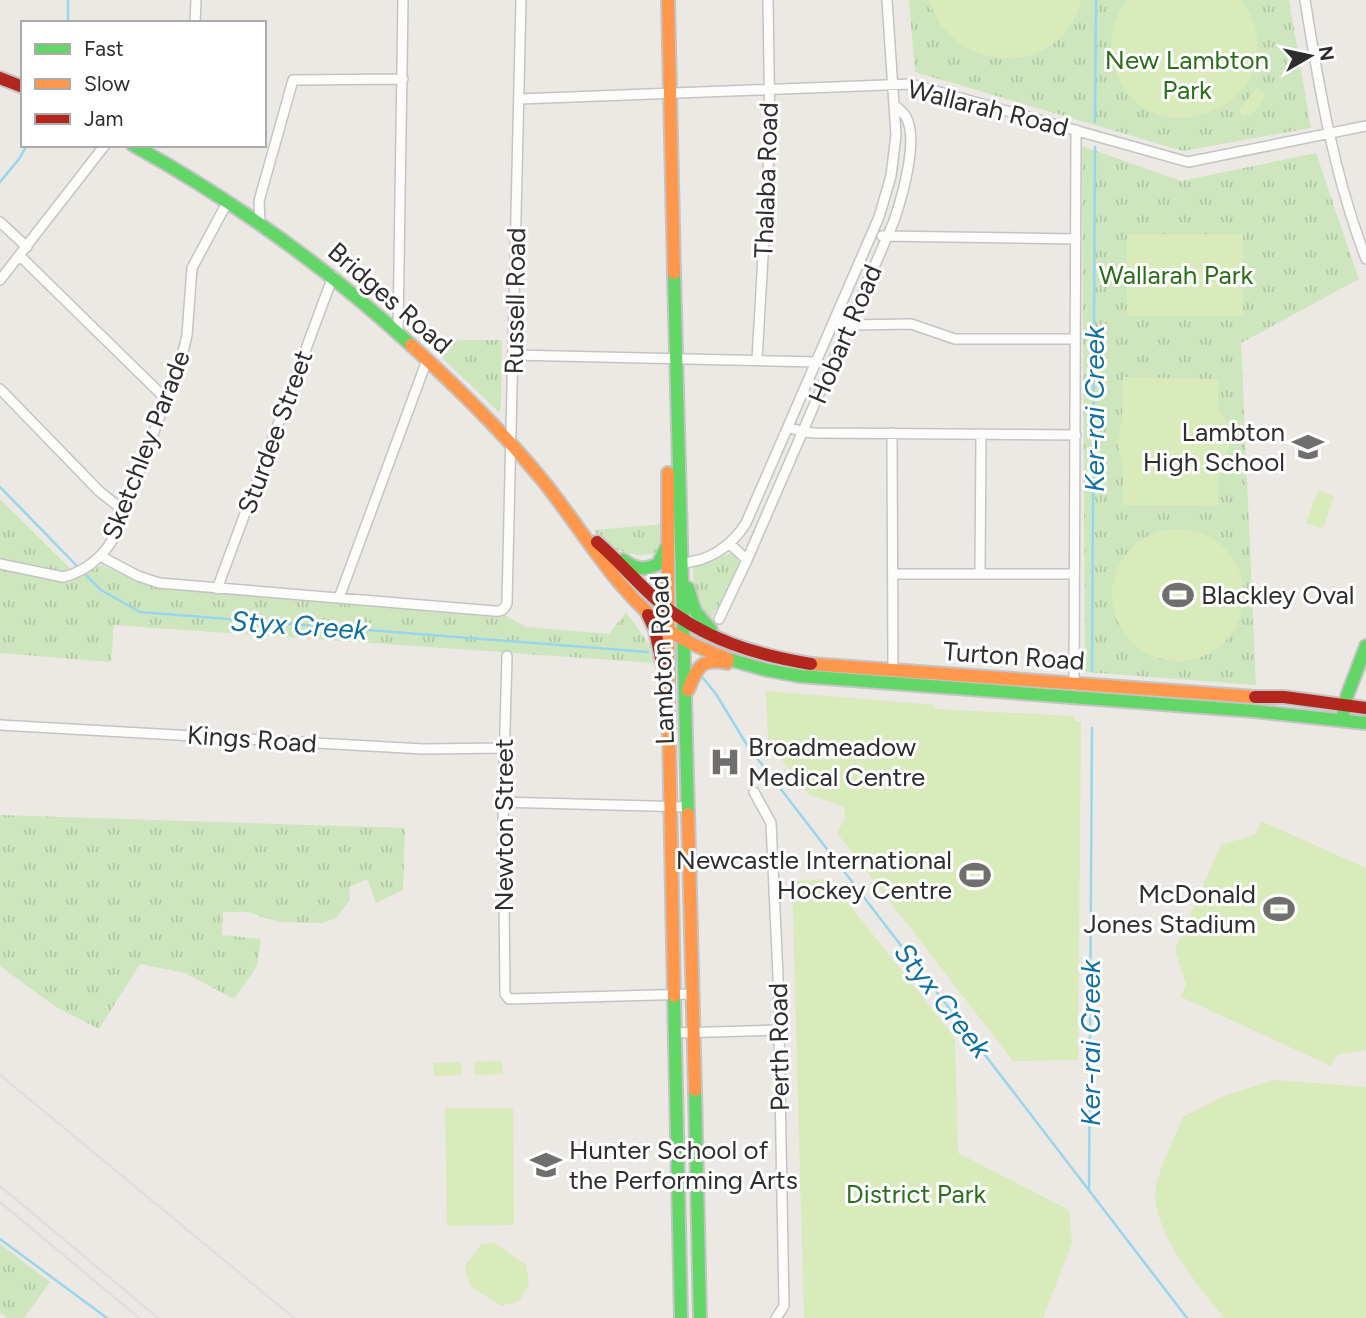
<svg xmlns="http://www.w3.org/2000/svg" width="1366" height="1318" font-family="Figtree,sans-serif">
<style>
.grass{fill:url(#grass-tufts)}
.pitch{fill:#d9eabb}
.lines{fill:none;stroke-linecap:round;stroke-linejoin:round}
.stream{stroke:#99d6ec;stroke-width:2.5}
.street-casing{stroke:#c5c4c5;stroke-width:12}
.fast-casing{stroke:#c5c4c5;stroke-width:16}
.slow-casing{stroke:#c5c4c5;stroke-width:16}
.jam-casing{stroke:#c5c4c5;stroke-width:16}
.street{stroke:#fcfcfb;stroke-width:9}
.fast{stroke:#63d668;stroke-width:12}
.slow{stroke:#ff974d;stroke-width:12}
.jam{stroke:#b3261e;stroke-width:12}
.rail{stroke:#dfdfe1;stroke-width:2.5}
.labels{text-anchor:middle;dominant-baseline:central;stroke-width:6;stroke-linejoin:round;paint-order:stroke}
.park-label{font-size:26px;fill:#2c6e1b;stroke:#fff}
.street-label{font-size:26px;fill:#2e2e2e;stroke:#fff}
.poi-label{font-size:26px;fill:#2e2e2e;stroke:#fff;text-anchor:end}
.water-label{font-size:28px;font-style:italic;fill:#0d6fa3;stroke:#fff}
</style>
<defs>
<pattern id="grass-tufts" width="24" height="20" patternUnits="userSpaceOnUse" patternTransform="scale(1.75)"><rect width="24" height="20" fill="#cee6be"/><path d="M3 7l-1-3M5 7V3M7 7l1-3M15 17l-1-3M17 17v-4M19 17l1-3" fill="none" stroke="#b1c6a4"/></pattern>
</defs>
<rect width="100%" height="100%" fill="#ece8e4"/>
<path class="grass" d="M909 0H1289L1311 128 1183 151 915 72Z
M1082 146 1181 181 1316 153 1359 279 1241 343 1256 685 1085 672Z
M458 340H502L501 405 499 412 436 352 452 345Z
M0 499 79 577 102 565 146 585 502 614 526 627 609 634 626 612 649 644 654 663 114 625 111 662 0 653Z
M664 524 666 536 655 554C631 557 608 551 594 530Z
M731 553 736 556 740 564 723 604 714 611 710 622 695 602 693 567Z
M0 815 405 828 403 890 376 903 367 879 349 887 350 900 336 918 323 923 279 922 248 912H223L222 935 261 939 257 966 234 999 185 973 140 964 99 1029 56 1007 0 966Z
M0 1244 50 1282 24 1318H7L0 1313Z"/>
<path class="pitch" d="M929 0H1081C1061 80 953 76 929 0Z
M1127 0H1242C1310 103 1139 172 1113 61 1108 39 1114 17 1127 0Z
M1257 88 1264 94C1262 106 1255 113 1244 116L1238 110Z
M1127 234H1243V316H1127Z
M1123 377 1218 379V408L1226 421 1230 443 1226 465 1218 478V506L1123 505V467L1117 442 1122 420Z
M1318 490 1334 496 1323 529 1306 523Z
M1112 595a66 66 0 1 1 132 0a66 66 0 1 1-132 0Z
M766 691 935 705V709L1074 716 1075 721 1081 722 1078 1060 1013 1061 837 833 845 818 844 807 808 794 768 742Z
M1261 821 1366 868V1050L1337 1055 1331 1066 1181 997 1186 984 1175 950 1221 845 1256 834Z
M829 879 955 1038 958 1153 1069 1210 1072 1243 1043 1318H804L792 881Z
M502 1061 503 1074 475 1075 474 1062Z
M461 1062 462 1075 434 1076 433 1063Z
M1274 1080 1366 1087V1318H1224C1199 1287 1145 1224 1157 1182 1163 1160 1174 1138 1183 1117L1224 1096Z
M445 1108H513L514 1225 447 1226Z
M493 1242 526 1265 529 1285 519 1301 501 1306 470 1286 465 1266 481 1244Z"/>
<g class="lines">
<path class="stream" d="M68 23V0
M1095 122 1096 0
M0 182 19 159 27 145
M0 487 78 567
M83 572 101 590 140 612 648 652
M1092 671 1095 147
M703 678 716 694 747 745 1187 1318
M1089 1190 1092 728
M0 1239 107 1318"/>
<defs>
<path id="street" d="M1305 0C1319 88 1334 175 1366 259
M195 23 196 0
M519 99 911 84 1188 162 1366 126
M0 222 27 247
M260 222 259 201 293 80 403 79
M882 236 1076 239
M20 256 166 399
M0 280 105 145
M835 319 849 325 911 324 955 339H1075
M398 332 403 0
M514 355 817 362
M757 360 770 135 768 0
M0 389 99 491 124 511
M788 427 803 432 815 433 1076 435
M892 433 893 671
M730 544 747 560
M102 557 138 576 159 583 494 611C501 612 505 609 507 603L521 0
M680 563C708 562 731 547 746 523L879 217 891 176 896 135 887 0
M0 564 63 577C89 571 108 552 118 529L182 356 187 335 192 268 228 201
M894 574H1074
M980 574 981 434
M217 589 333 276
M339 598 427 360
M719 619 747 560 894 221C902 197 919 140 906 117 904 113 898 109 895 105
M507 656 503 802 505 994 509 999 693 994
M1074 685 1076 130
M0 725 423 749 504 748
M754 792 771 823 778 976 784 1306 776 1318
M503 802 689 807
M675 1033 779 1030"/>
<path id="fast" d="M133 145C234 201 326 267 411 345
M674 273 688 814
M623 560C635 569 644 571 658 564L666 548
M688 588 695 611 711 630
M728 659 767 670 800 676 1254 711 1366 723
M1342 720 1347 696 1366 646
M674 996 681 1318
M695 1090 700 1318"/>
<path id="slow" d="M668 0 674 273
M411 345C456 386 500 429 539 476 581 526 615 592 670 631 688 643 708 651 728 659
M668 473V680L674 996
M811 664 1255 697
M688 690C697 668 701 657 727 663
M688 814 695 1090"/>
<path id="jam" d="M0 78 23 87
M597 542C619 561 637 583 659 602 703 639 756 655 811 664
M648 615 655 630 662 663
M1255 697H1284L1366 708"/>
</defs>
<use href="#street" class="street-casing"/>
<use href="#fast" class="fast-casing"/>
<use href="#slow" class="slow-casing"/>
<use href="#jam" class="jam-casing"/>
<use href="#street" class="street"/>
<use href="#fast" class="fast"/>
<use href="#slow" class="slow"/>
<use href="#jam" class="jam"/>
<path class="rail" d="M0 1075 294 1318
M0 1186 158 1318
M0 1202 139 1318"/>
</g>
<defs>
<symbol id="school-bare" viewBox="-9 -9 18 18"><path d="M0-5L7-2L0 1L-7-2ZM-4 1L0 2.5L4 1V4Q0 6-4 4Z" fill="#706f6e" stroke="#fff" stroke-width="2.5" paint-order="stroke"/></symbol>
<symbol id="stadium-bare" viewBox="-9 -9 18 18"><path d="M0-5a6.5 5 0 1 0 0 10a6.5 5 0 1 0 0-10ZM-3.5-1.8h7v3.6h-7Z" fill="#706f6e" stroke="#fff" stroke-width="2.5" paint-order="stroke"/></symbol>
<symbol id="hospital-bare" viewBox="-9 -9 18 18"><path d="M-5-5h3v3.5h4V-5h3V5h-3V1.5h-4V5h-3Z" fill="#706f6e" stroke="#fff" stroke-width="2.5" paint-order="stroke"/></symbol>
</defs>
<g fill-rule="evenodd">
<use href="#school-bare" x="1286" y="425" width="44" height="44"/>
<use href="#stadium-bare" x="1156" y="573" width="44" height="44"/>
<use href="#hospital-bare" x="703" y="740" width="44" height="44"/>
<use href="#stadium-bare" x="953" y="853" width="44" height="44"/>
<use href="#stadium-bare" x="1257" y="887" width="44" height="44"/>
<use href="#school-bare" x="524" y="1143" width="44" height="44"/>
</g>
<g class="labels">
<g class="park-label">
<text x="1187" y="60">New Lambton<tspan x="1187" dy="30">Park</tspan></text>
<text x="1176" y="275">Wallarah Park</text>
<text x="916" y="1194">District Park</text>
</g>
<g class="street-label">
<text transform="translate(988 108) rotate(14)">Wallarah Road</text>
<text transform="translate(766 180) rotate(-88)">Thalaba Road</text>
<text transform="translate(390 298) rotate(41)">Bridges Road</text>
<text transform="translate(515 301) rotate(-89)">Russell Road</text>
<text transform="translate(845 334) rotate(-67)">Hobart Road</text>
<text transform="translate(275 432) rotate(-70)">Sturdee Street</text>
<text transform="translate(146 445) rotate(-69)">Sketchley Parade</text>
<text transform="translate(1014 656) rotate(4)">Turton Road</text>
<text transform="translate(662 660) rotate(-92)">Lambton Road</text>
<text transform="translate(252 739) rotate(4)">Kings Road</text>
<text transform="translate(504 825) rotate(-90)">Newton Street</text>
<text transform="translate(779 1047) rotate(-91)">Perth Road</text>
</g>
<g class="poi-label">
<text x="1285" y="432">Lambton<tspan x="1285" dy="30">High School</tspan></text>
<text x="1201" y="595" text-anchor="start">Blackley Oval</text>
<text x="748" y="747" text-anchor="start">Broadmeadow<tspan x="748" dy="30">Medical Centre</tspan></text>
<text x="952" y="860">Newcastle International<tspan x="952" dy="30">Hockey Centre</tspan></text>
<text x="1256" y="894">McDonald<tspan x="1256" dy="30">Jones Stadium</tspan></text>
<text x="569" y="1150" text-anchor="start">Hunter School of<tspan x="569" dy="30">the Performing Arts</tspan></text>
</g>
<g class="water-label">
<text transform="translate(1094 409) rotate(-90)">Ker-rai Creek</text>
<text transform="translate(299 625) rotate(4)">Styx Creek</text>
<text transform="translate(943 1000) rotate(52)">Styx Creek</text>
<text transform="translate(1090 1043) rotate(-90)">Ker-rai Creek</text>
</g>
</g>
<rect x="21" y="21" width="245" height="126" fill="#ffffff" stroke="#ababab" stroke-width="2"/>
<rect x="35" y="44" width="35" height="10" fill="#63d668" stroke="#ababab" stroke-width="2"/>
<text x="84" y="56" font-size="21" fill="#2e2e2e">Fast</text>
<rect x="35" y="79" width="35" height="10" fill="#ff974d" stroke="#ababab" stroke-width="2"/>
<text x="84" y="91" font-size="21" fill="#2e2e2e">Slow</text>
<rect x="35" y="114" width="35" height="10" fill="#b3261e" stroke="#ababab" stroke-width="2"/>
<text x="84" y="126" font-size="21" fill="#2e2e2e">Jam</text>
<g transform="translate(1310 56) rotate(81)" stroke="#ffffff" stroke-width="5" paint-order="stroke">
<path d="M0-5L12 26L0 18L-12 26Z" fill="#2e2e2e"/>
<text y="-10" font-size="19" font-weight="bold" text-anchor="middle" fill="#2e2e2e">N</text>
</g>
</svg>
